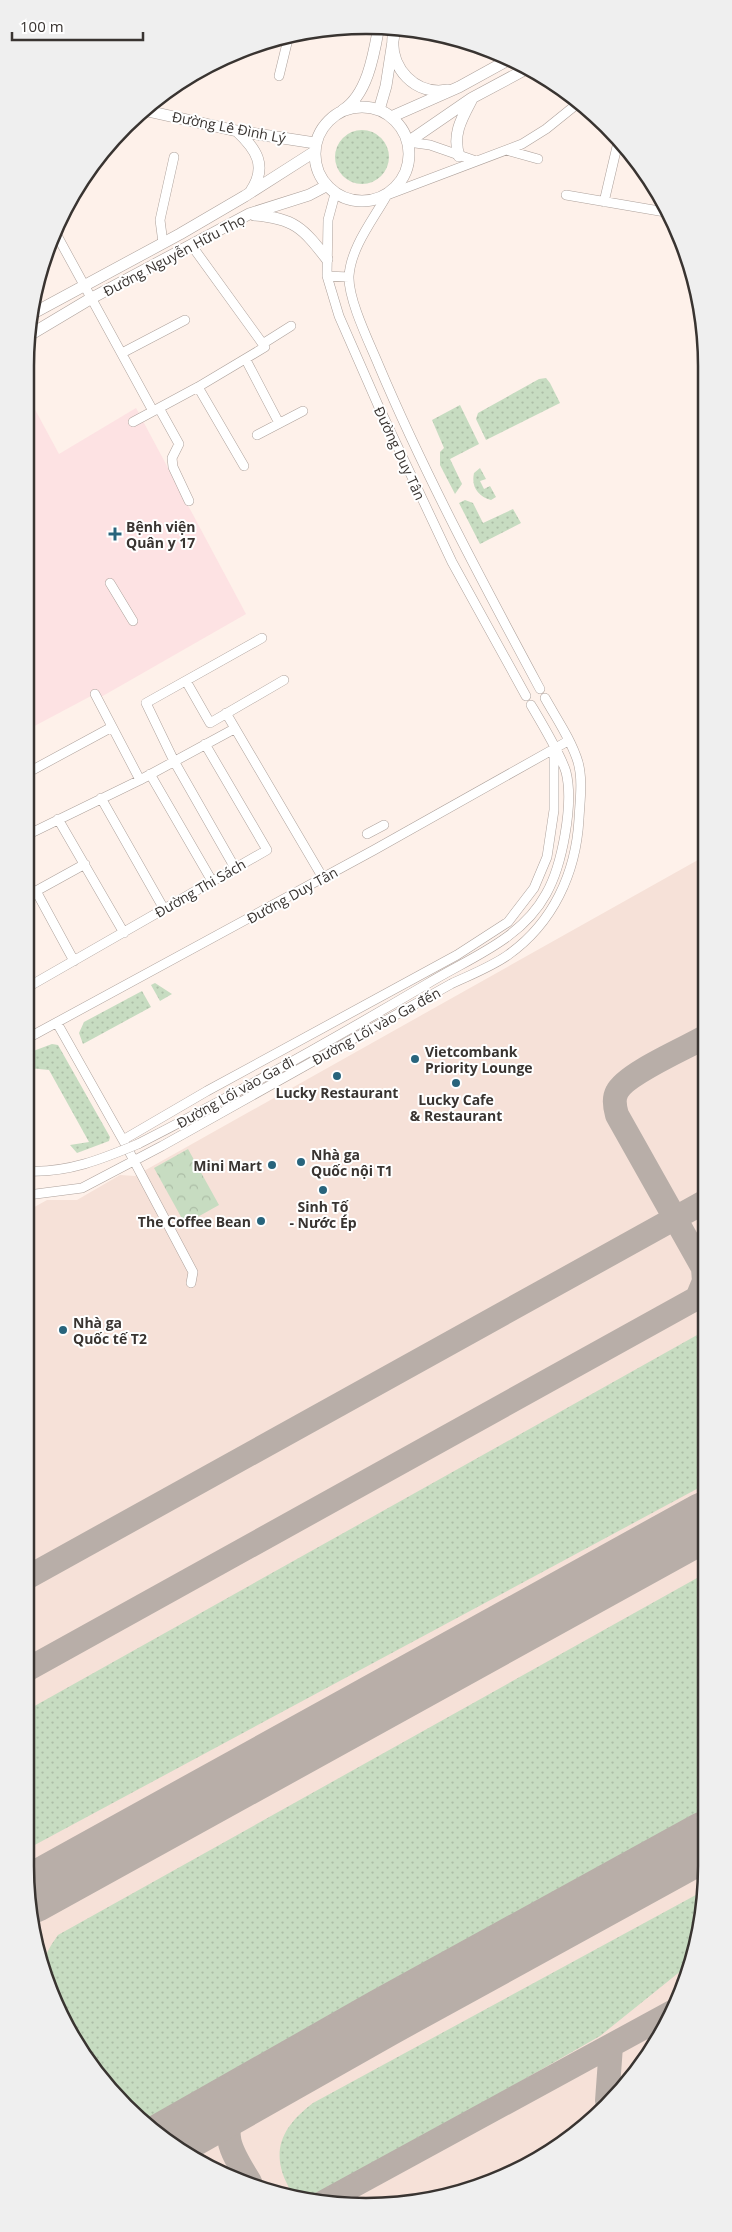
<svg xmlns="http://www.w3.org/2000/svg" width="732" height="2232" font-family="'Open Sans',sans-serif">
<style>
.built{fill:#f6e1d8}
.medical{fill:#fde2e3}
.grass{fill:url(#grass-dots)}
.park{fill:url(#park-crowns)}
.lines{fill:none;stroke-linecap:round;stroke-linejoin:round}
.taxiway{stroke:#b8aea8;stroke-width:24}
.runway{stroke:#b8aea8;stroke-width:59}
.minor-casing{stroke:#ada19b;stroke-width:10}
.major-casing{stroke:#ada19b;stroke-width:12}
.minor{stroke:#fff;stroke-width:9}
.major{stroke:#fff;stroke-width:11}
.minor-bridge-casing{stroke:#ada19b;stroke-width:10;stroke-linecap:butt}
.minor-bridge{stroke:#fff;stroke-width:9}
.poi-dot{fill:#28647c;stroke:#fff;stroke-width:2}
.labels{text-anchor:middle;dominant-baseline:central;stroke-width:4;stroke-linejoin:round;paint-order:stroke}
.street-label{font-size:14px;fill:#393431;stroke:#fff}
.poi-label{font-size:14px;font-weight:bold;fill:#393431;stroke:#fff;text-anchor:start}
.rim{fill:none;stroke:#393431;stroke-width:2.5}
</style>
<defs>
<pattern id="grass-dots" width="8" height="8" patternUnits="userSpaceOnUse" patternTransform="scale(1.25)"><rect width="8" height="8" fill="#c7dcc1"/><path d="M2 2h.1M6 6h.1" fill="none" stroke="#acbda6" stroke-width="1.8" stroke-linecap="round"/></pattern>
<pattern id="park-crowns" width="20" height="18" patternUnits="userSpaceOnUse" patternTransform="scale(1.25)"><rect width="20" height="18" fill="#c7dcc1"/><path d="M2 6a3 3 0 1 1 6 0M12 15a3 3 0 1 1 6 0" fill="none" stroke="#acbda6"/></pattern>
</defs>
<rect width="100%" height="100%" fill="#fef1ea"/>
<path class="built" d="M705 856 707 1866 700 1933 681 1997 650 2055 573 2137 517 2172 454 2195 389 2206 322 2204 215 2172 159 2137 110 2091 51 1996 32 1932 29 1210 47 1200H77L120 1175 135 1176Z"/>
<path class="medical" d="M25 391 59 454 136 408 246 614 94 701 91 696 27 730Z"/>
<path class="grass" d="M335 157a27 27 0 1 1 54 0a27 27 0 1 1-54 0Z
M546 378 550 383 560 403 486 440 476 419 478 413 539 379Z
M460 405 479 444 450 459 462 484 455 494 440 465V452L444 448 432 420Z
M480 468 486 479 480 481 484 489 490 486 496 497 491 500C478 496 471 487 474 473Z
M465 500 473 503 483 523 513 509 521 523 480 544 459 503Z
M155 983 172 994 160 1001 151 985Z
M142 991 151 1007 83 1044 79 1033 84 1022Z
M52 1044 58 1045 110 1137 109 1141 77 1153 70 1145 89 1142 49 1070 28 1068V1053Z
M706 1330V1484L31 1847V1708Z
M706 1573 707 1820 169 2119 138 2116 110 2091 45 1976C40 1961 49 1948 58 1935Z
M705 1890 700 1933 692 1962 600 2036 330 2190 306 2196 291 2191C269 2154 280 2128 313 2103Z"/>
<path class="park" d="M188 1149 219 1205 185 1224 154 1168Z"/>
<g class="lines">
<path class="taxiway" d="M697 1298 704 1281 703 1268 617 1115C615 1108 613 1099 617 1092 625 1074 686 1048 705 1037
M30 1576 706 1201
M30 1668 706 1293
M607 2101 611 2046
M236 2102C220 2138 232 2152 250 2182
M179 2150 205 2120
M320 2204 674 2011"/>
<path class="runway" d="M31 1894 706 1521
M166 2141 383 2018 707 1840"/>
<defs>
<path id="minor" d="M279 76 289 35
M408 142 430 145 476 161
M506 150 538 159
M335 194 328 220 327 276 339 316 378 405 452 562 526 696
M566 195 671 213
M604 202 619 138
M54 230 153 411
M163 243 160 220 174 157
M327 276 349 277
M264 343 291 326
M122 353 185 320
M246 360 279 423
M198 387 244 466
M159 408 179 444 172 458 173 467 189 501
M133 422 198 387 265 347 192 246
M257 435 303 411
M110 583 133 621
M186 681 210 723 284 680
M540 689C483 583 426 477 379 366 370 344 348 300 349 276 351 247 373 220 387 195L522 144 546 129 577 104
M95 694 140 780
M226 713 323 878
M27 773 112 727
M150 774 212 881
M101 798 164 909
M58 819 124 933
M367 834 384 825
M27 835 140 780 234 729
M235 868 174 761 146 703 262 638
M36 891 74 961
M27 896 85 864
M28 987 267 850 205 744
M57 1023 123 1140 193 1272 191 1283
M28 1038 374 850 568 741
M123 1140 207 1091 457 955 508 922 534 888 547 857 554 810V750
M138 1144C236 1094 332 1040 427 984 469 958 521 940 546 894 562 866 574 804 566 772 561 755 541 722 531 705
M28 1195 82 1188 162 1146 451 984C470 975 491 967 508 955 553 923 576 873 579 819 580 800 583 780 578 762 571 739 556 718 545 698"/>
<path id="major" d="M393 37C390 68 415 96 448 90
M315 154a47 47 0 1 1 94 0a47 47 0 1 1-94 0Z
M143 110 237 131 315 143
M343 110C368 94 374 53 379 26
M379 110 386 86 395 28
M391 117 459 87 508 60
M237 131C256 149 268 166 251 191
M408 142 472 98 528 68
M459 156C452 134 462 118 472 99
M254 215C294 218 303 228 327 259
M30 315 180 234 245 196 314 152
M28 336 90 299 249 214 309 195 326 186"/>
</defs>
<use href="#minor" class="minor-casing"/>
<use href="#major" class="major-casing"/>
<use href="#minor" class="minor"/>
<use href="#major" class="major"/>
<defs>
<path id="minor-bridge" d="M28 1171C68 1173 102 1159 138 1144"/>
</defs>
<use href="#minor-bridge" class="minor-bridge-casing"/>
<use href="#minor-bridge" class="minor-bridge"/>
</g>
<g class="poi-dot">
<path d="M112.5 526.5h5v5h5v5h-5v5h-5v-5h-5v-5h5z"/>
<circle cx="415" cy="1059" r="5"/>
<circle cx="337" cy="1076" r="5"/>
<circle cx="456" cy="1083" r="5"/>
<circle cx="301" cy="1162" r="5"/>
<circle cx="272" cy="1165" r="5"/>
<circle cx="323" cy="1190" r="5"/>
<circle cx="261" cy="1221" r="5"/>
<circle cx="63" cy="1330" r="5"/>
</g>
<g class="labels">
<g class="street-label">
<text transform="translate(229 127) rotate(11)">Đường Lê Đình Lý</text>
<text transform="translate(174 255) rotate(-28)">Đường Nguyễn Hữu Thọ</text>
<text transform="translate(400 453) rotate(65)">Đường Duy Tân</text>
<text transform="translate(200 888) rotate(-30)">Đường Thi Sách</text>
<text transform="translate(292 895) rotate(-29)">Đường Duy Tân</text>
<text transform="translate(376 1026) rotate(-29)">Đường Lối vào Ga đến</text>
<text transform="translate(235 1092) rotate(-29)">Đường Lối vào Ga đi</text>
</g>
<g class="poi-label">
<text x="126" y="526">Bệnh viện<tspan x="126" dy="16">Quân y 17</tspan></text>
<text x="425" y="1051">Vietcombank<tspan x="425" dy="16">Priority Lounge</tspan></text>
<text x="337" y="1092" text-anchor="middle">Lucky Restaurant</text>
<text x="456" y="1099" text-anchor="middle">Lucky Cafe<tspan x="456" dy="16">&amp; Restaurant</tspan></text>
<text x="311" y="1154">Nhà ga<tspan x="311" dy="16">Quốc nội T1</tspan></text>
<text x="262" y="1165" text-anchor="end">Mini Mart</text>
<text x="323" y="1206" text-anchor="middle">Sinh Tố<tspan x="323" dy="16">- Nước Ép</tspan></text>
<text x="251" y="1221" text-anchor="end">The Coffee Bean</text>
<text x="73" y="1322">Nhà ga<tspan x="73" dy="16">Quốc tế T2</tspan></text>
</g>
</g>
<path d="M0 0H732V2232H0ZM366 34H366A332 332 0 0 1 698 366V1866A332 332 0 0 1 366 2198H366A332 332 0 0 1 34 1866V366A332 332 0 0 1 366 34Z" fill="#efefef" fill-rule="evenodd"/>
<path class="rim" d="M366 34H366A332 332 0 0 1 698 366V1866A332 332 0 0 1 366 2198H366A332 332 0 0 1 34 1866V366A332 332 0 0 1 366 34Z"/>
<path d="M12 32v8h131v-8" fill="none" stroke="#393431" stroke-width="2.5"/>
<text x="20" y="32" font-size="15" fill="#393431" stroke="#ffffff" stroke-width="4" paint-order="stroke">100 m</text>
</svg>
